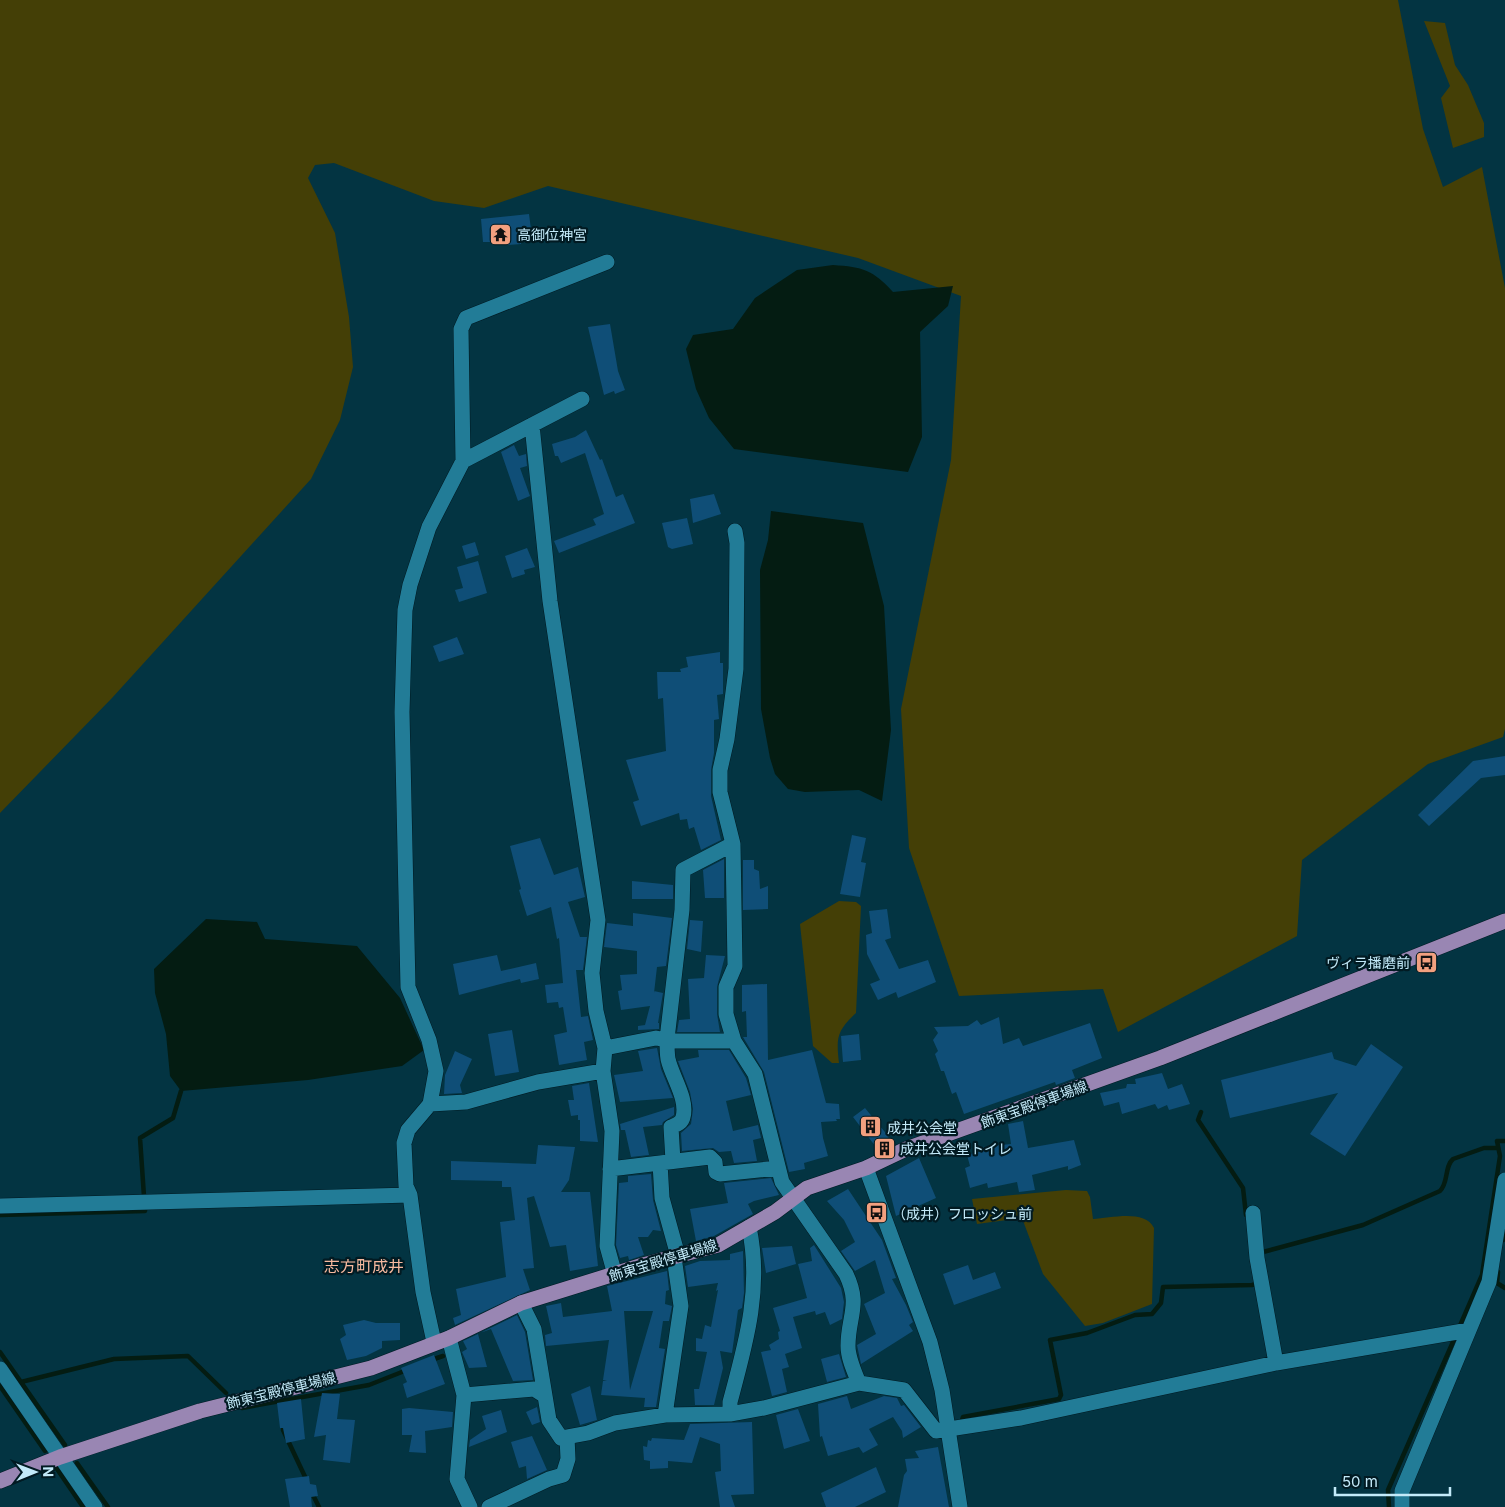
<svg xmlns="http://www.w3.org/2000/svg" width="1505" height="1507" font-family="Inter,'Noto Sans JP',sans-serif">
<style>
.green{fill:#443f06}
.water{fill:#041c12}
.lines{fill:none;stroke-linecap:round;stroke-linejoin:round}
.stream{stroke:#041c12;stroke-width:4.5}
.building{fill:#0f4e77;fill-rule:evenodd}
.minor-casing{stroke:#011a22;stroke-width:16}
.major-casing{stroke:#011a22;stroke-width:16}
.minor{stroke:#227c97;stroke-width:15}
.major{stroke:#9986b3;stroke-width:15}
.labels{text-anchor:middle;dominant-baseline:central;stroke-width:4.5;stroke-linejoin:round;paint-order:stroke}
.poi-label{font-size:14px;fill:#c3eaf9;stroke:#011a22;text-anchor:start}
.street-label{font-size:14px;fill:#c3eaf9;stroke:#011a22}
.quarter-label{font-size:16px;fill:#f6b99f;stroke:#011a22}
</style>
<rect width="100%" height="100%" fill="#033442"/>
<path class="green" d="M0 0H1398L1423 129 1443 187 1482 167 1505 288V729L1503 737 1428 764 1302 860 1297 936 1118 1032 1103 989 959 996 909 848 901 709 951 460 961 296 858 258 548 186 484 208 434 201 334 163 315 165 308 178 335 233 349 317 353 367 340 420 311 479 112 698 0 813Z
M1424 21 1445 23 1455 65 1468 85 1484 123V137L1453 148 1441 98 1450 86Z
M839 901 856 902 861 906 856 1013C837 1031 836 1037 839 1063H832L813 1046 800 924Z
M1066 1190 1087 1191 1090 1197 1093 1219C1111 1218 1145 1209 1154 1228L1152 1304 1103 1323 1085 1326 1043 1274 1022 1218 977 1224 972 1199Z"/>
<path class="water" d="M833 265C863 267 873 270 893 292L953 286 948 306 920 332 922 437 908 472 734 449 709 418 696 389 686 349 693 335 733 329 755 298 797 270Z
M771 511 863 523 884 606 891 730 882 801 859 790 805 792 788 789 775 774 770 758 761 709 760 570 768 540Z
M206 919 257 922 265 939 357 946 400 998 424 1050 402 1066 308 1080 181 1091 170 1076 166 1034 155 993 154 969Z"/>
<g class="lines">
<path class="stream" d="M1201 1112 1198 1120 1243 1188 1246 1215
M0 1215 145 1211 140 1138 173 1118 181 1091
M1503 1240 1505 1229
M1263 1252 1363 1225 1440 1191C1449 1182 1444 1167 1453 1159L1484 1148H1498
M1498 1272 1497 1283 1505 1288
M1459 1328 1482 1275 1500 1156 1497 1141H1505
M0 1352 65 1445
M431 1360 443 1356
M21 1382 114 1359 188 1356 226 1393
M0 1386 45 1451
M241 1406 242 1408 369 1385 407 1370
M961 1423 963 1417 1059 1399 1061 1395 1050 1340 1087 1333 1135 1315 1152 1314 1161 1303 1163 1287 1252 1285 1260 1283
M284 1424 283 1430 307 1481
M77 1463 108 1507
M55 1466 83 1507
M312 1493 319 1507
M1389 1507 1388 1490 1456 1335"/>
</g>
<path class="building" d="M529 214 532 237 521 238V244L507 245 506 242H483L481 219Z
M610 324 618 371 625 390 615 394 614 391 604 395 588 327Z
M586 430 600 460 602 459 616 497 623 494 635 523 559 553 554 541 596 525 593 519 604 514 585 453 561 463 558 456H555L552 444 575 437Z
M514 445 519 456 526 454 527 466 520 468 530 496 518 501 501 452Z
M714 494 721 514 693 523 690 499Z
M687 518 693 544 672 549 668 547 662 523Z
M475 542 479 555 466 559 462 546Z
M527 548 535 567 524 570 525 574 512 578 505 556Z
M478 561 487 593 459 602 455 590 463 588 457 567Z
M457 637 464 654 439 662 433 646Z
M720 652V663H723V694L717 695 719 719 714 720V753L711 770V796L721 840 701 850 694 827 689 829 687 819 680 820 679 813 641 826 633 802 639 800 626 760 666 751 663 698 658 699 657 672H681L680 669 688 667 686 657Z
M1505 756V775L1481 778 1429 826 1418 815 1473 761Z
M852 835 866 838 861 862 866 863 860 897 840 894Z
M540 838 554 875 578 867 585 897 568 902 580 937H587L583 970H576L581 1017 588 1016 593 1040 584 1042 587 1060 559 1065 554 1035 567 1032 563 1007 559 1008 558 1002 547 1003 545 985 563 983 559 938 557 939 551 907 527 916 519 890 521 889 510 846Z
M724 859V898H705L703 870Z
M743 860H754V869L759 871 760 889 768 886V909L743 910Z
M632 881 673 885V899H632Z
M887 909 891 938 885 940 899 969 928 960 936 982 898 998 896 992 878 1000 870 984 880 980 867 954 866 935 872 933 869 911Z
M633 913 672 918 666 966 657 967 654 993V991L663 993 658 1023H659V1029L638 1030V1026L645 1025 650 1006 621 1010 618 991 622 990 620 975 637 974V951L604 947 607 923 633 926Z
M690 920 703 921 701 952 687 949Z
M497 955 501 971 536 963 539 979 521 983 520 979 459 995 453 964Z
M706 955 725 956 717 987V1014L720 1032H677L679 1020 690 1019 688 979 704 978Z
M767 984 768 1060 812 1050 826 1103 839 1104 840 1119H836L837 1121 821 1122 823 1138 828 1156 804 1163 805 1169 789 1172 764 1072 743 1037H747L746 1011 742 1012V985Z
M999 1017 1003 1044 1019 1038 1023 1046 1090 1023 1102 1058 1072 1070 1075 1078 1056 1085 1055 1082 964 1114 956 1092 952 1094 944 1071H941L935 1054 938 1051 933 1040 938 1033 934 1027 968 1026 977 1020 981 1025Z
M512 1030 519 1072 495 1076 488 1034Z
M859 1034 861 1060 843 1062 841 1036Z
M1371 1044 1403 1067 1345 1156 1310 1134 1338 1093 1230 1118 1221 1080 1332 1052 1334 1059 1356 1066Z
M657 1048 661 1069 673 1098 620 1102 614 1075 643 1071 638 1051Z
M698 1050H729L746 1078 751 1095 726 1101 733 1131 758 1125 761 1138 753 1140 757 1161 734 1163 731 1151 719 1152 713 1148 682 1151 681 1133 691 1124 693 1109 690 1092 678 1061 699 1057Z
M455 1051 472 1059 460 1085 462 1093 444 1094 445 1075Z
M1162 1073 1168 1089 1182 1084 1190 1104 1169 1110 1167 1105 1158 1109 1155 1104 1122 1114 1119 1102 1104 1106 1100 1093 1126 1088 1127 1084H1136L1135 1079Z
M589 1083 598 1142 580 1141V1120H578V1115L571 1116 568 1100H574L572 1086Z
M674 1107V1115L663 1122 662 1125 643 1127 649 1155 631 1157 625 1130H621L620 1124Z
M865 1108 889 1137 884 1141 887 1148 879 1151 853 1117Z
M1023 1121 1028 1148 1074 1140 1081 1165 1068 1170V1166L1032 1175 1035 1190 1019 1192 1017 1182 988 1188 987 1183 970 1188 965 1168 970 1166 967 1155 982 1151V1147L1011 1144 1008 1124Z
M538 1145 575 1147 569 1180 561 1192H590L598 1266 570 1271 566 1245 550 1247 534 1196 527 1198 534 1268 523 1269 530 1290 455 1325 453 1318 461 1315 456 1289 506 1277 500 1222 515 1220 511 1187H502V1181L451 1180V1161L536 1164Z
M919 1158 936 1198 896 1216 886 1176Z
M651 1174 653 1200 661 1231 653 1230 648 1237H638L644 1255 629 1260 628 1256 620 1258 616 1245 619 1183 628 1182V1176Z
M771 1178 779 1195 754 1201 748 1204 753 1214 714 1236 696 1241 690 1209 728 1203 724 1183Z
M848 1189 882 1240 896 1278 892 1279 906 1305 913 1322 909 1325 913 1331 861 1364 857 1345 876 1334 864 1304 885 1293 875 1260 855 1271 841 1251 855 1242 844 1220 827 1201Z
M814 1245 841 1288 844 1302 842 1319 830 1325 825 1312 816 1315 815 1311 793 1317 802 1348 785 1354 789 1367 782 1369 787 1392 772 1396 761 1352 771 1350 769 1345 779 1339 778 1332 780 1331 773 1308 807 1298 798 1264 812 1261 810 1248Z
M792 1246 796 1264 766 1273 762 1248Z
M743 1251 744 1293 742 1308 738 1310 732 1353 720 1351 723 1368 714 1405H695L694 1389H699L707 1352 696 1351V1338L702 1339 705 1325 711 1327 718 1290 716 1291 718 1283 688 1287 685 1266 700 1261 730 1260V1254Z
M968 1265 973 1280 995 1272 1001 1288 954 1305 943 1274Z
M667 1271 669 1290 666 1291 665 1304 672 1306 669 1321H663L659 1348 665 1349 656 1407H644L645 1398 601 1395 603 1381 607 1380H603L609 1340 546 1346 545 1335 552 1333 546 1306 561 1303 563 1317 612 1311 607 1286ZM624 1311H653L630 1390 626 1337Z
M517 1315 525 1332 533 1380 513 1381 491 1329 480 1333Z
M364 1320 376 1323H400V1340L382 1341V1348L366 1356 347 1360 340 1339 346 1335 343 1325Z
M478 1334 487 1367 469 1368 462 1352 467 1349 463 1341Z
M839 1354 846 1377 827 1382 821 1359Z
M434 1355 445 1384 407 1398 403 1384 407 1382 401 1368Z
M590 1386 597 1420 580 1425 571 1394Z
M322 1393 340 1394 337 1419 355 1420 350 1463 323 1460 326 1435 314 1437Z
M847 1396 851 1409 884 1396 897 1398 901 1406 904 1405 921 1427 903 1438 902 1431 893 1417 869 1429 878 1445 863 1453 859 1447 828 1456 822 1436 820 1437 818 1404Z
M301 1399 305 1439 286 1443 283 1428H280L277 1403Z
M537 1407 540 1422 532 1425 526 1412Z
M409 1408 453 1412 452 1427 425 1431 426 1453 409 1452 412 1435H402V1409Z
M798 1409 810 1441 784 1449 776 1415Z
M501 1410 507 1432 469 1447 470 1440 486 1429 482 1416Z
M752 1422 754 1494 731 1495 735 1507H720L715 1472 721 1471 720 1444 700 1437 692 1463 668 1461V1468L650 1469V1461L644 1460 643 1446 647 1447 648 1440 651 1441 652 1438 684 1440 690 1424Z
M532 1436 547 1470 527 1479 526 1466 519 1468 511 1442Z
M938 1447 949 1507H898L904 1475 907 1471 905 1459 919 1458 915 1451Z
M876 1467 886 1492 855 1507H826L821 1493Z
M309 1476 310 1484 316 1485 318 1496 311 1497 312 1507H290L285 1479Z"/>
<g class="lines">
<defs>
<path id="minor" d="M532 425 550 601 598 920 592 973 596 1011 605 1048 603 1071 612 1131 607 1246 615 1275
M463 461 461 329 466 318 607 262
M735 531 737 543 736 669 727 739 720 770V792L733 844 735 966 726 987V1014L734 1041 755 1074 782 1182 846 1274C861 1305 848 1316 848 1346 848 1358 854 1371 859 1383
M605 1048 656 1038 672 1041H734
M430 1104 466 1102 538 1082 603 1071
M673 1161 671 1127C676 1125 682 1123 683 1117 688 1099 672 1077 668 1059 667 1053 667 1046 667 1039L682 910 683 870 733 844
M660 1163 662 1198 678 1256
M866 1168 930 1342 942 1390 960 1507
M610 1169 710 1157 715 1162 716 1172 720 1174 778 1168
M0 1206 410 1195
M1253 1213 1257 1258 1276 1363
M521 1303 534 1329 549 1420 561 1438 588 1433 615 1423 665 1415 730 1414 764 1408 859 1383 904 1390 936 1431 1021 1418 1276 1363 1469 1330
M449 1338 464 1395 457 1479 470 1507
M434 1342 423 1292 410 1195 406 1186 404 1143 408 1130 430 1104 436 1071 429 1040 408 987 402 712 405 610 410 585 429 527 463 461 582 399
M0 1369 95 1507
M464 1395 534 1389 545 1396
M730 1414V1402C746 1343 762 1288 749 1227
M665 1415 681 1306 674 1257
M489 1507 549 1479 563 1475 568 1459 567 1437
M1402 1507V1491L1489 1282 1505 1180"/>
<path id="major" d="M0 1481 60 1457 200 1411 371 1368 449 1338 521 1303 643 1265 718 1245 775 1212 807 1188 866 1168 906 1149 1160 1058 1505 921"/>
</defs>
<use href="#minor" class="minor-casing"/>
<use href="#major" class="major-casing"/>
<use href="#minor" class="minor"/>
<use href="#major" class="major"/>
</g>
<defs>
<symbol id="temple-square" viewBox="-11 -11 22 22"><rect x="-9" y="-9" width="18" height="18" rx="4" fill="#f2a07f" stroke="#011a22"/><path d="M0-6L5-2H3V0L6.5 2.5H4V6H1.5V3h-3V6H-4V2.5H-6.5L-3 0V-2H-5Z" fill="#111"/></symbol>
<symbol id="bus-square" viewBox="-11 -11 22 22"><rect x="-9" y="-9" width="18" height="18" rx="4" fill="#f2a07f" stroke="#011a22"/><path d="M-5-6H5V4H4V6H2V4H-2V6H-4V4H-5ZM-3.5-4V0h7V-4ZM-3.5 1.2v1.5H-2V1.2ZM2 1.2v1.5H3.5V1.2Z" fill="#111"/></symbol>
<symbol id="building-square" viewBox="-11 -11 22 22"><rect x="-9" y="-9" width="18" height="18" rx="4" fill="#f2a07f" stroke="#011a22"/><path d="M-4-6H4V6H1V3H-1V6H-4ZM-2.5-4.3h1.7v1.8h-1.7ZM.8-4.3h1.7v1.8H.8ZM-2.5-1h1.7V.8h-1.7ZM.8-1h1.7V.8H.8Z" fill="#111"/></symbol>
</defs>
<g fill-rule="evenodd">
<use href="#temple-square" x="488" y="222" width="25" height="25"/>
<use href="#bus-square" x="1414" y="950" width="25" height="25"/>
<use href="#building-square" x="858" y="1114" width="25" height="25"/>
<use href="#building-square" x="872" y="1136" width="25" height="25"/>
<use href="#bus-square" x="864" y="1200" width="25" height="25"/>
</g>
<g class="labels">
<g class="poi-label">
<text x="517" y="234">高御位神宮</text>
<text x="1410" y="962" text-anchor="end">ヴィラ播磨前</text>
<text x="887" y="1127">成井公会堂</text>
<text x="900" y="1148">成井公会堂トイレ</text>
<text x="892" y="1213">（成井）フロッシュ前</text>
</g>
<g class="street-label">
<text transform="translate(1034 1104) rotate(-20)">飾東宝殿停車場線</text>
<text transform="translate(663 1260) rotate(-17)">飾東宝殿停車場線</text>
<text transform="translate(281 1390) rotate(-14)">飾東宝殿停車場線</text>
</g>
<g class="quarter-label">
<text x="364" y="1266">志方町成井</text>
</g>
</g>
<g transform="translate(35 1472) rotate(89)" stroke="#011a22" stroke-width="4" paint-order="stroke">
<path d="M0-4L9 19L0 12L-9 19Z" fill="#c3eaf9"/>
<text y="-8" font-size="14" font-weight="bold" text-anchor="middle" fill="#c3eaf9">N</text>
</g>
<path d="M1335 1487v8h115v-8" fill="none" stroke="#c3eaf9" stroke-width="2.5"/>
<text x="1342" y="1487" font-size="15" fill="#c3eaf9" stroke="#011a22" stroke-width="4" paint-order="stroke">50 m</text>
</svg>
